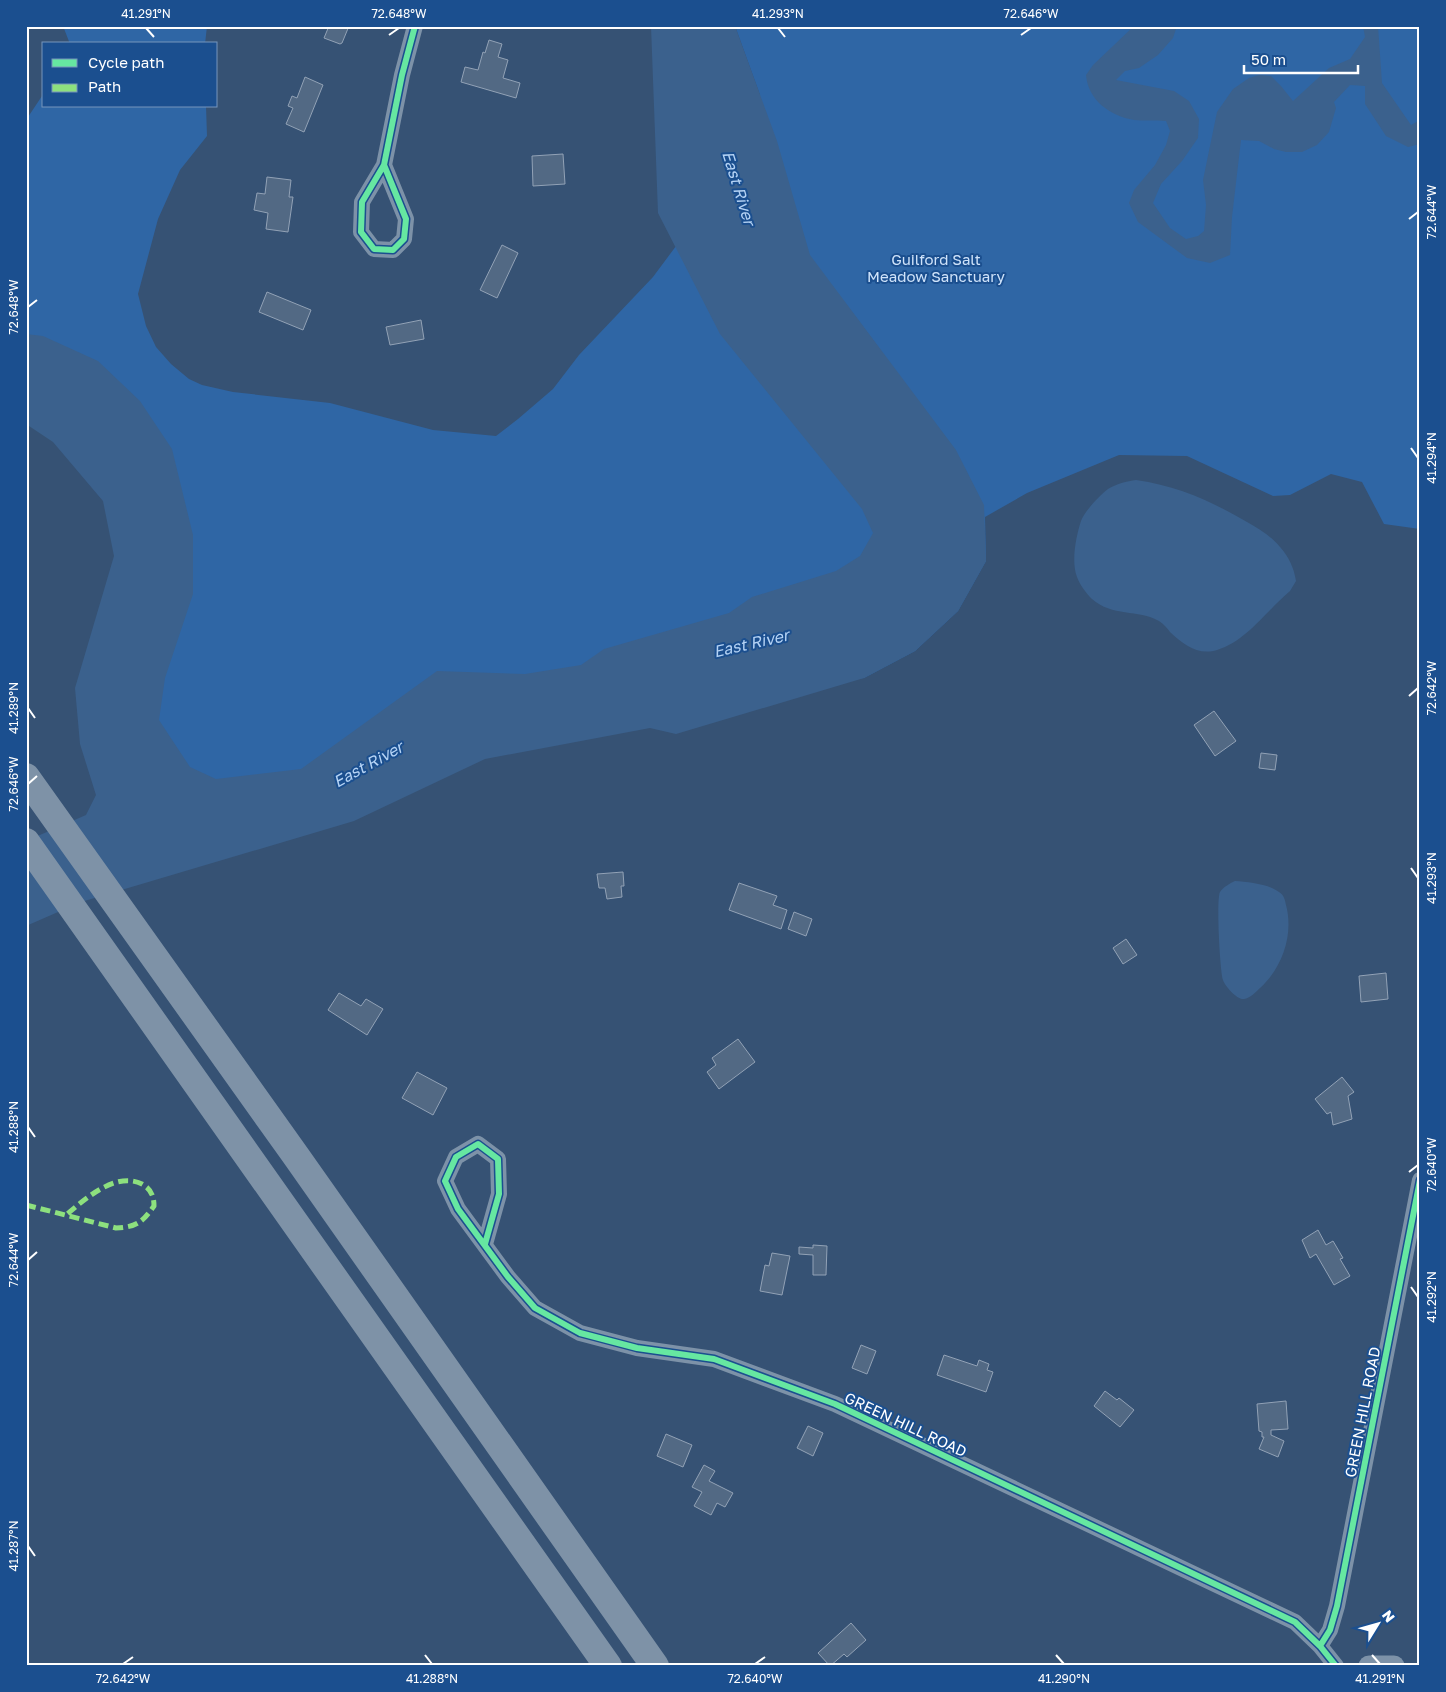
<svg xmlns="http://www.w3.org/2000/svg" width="1446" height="1692" font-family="'Golos Text',sans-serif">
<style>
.green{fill:#2f66a5}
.water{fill:#3b618d}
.building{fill:#526984;stroke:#92a2b6}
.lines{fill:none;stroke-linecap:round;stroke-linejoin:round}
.minor{stroke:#7d92a8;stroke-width:16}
.tertiary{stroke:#7d92a8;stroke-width:21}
.motorway{stroke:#7e92a7;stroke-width:28}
.quiet{stroke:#8de07e;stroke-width:5;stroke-dasharray:10 5;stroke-linecap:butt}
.cycleway-casing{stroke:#1b4f8f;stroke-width:9}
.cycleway{stroke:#66e7a1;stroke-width:6}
.ticks{fill:none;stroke:#fff;stroke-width:2}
.labels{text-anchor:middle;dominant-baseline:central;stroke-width:4;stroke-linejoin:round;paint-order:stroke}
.park-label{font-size:15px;fill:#cfe3fa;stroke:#1b4f8f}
.street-label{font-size:15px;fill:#fff;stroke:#1b4f8f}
.water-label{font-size:16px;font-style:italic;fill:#b5d3f5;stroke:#1b4f8f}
.neatline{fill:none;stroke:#fff;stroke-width:2}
.ticks-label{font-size:12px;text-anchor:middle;fill:#fff}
</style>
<rect width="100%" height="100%" fill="#365274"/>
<path class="green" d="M63 26H207L205 44H70Z
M735 26H1420V529L1384 524 1362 482 1331 474 1290 495 1273 496 1187 456 1119 455 1027 493 985 517 986 561 958 611 915 651 864 678 603 708 290 830 124 810 138 544 26 402V120L44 93V106H206L207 136 180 170 158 219 138 294 146 326 156 347 171 364 189 379 202 385 233 392 330 403 433 430 496 436 518 419 553 389 579 355 653 277 685 234 760 95Z"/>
<path class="water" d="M651 26H735L777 141 810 255 956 450 984 505 986 561 958 611 915 651 864 678 676 734 650 728 485 759 354 821 81 902 26 926V841L86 815 96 795 80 744 75 688 114 556 103 501 53 442 26 424V334L43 336 98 361 140 401 172 449 193 535V594L165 678 159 720 190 767 216 779 301 769 437 671 525 674 581 665 604 649 729 613 752 597 836 571 860 556 873 533 862 509 720 334 658 213Z
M1134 26H1177L1173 38 1158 55 1139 68 1125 71 1116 80 1174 91 1189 101 1199 119 1198 138 1182 161 1161 184 1153 203 1170 228 1186 239 1198 236 1204 231 1206 205 1203 180 1217 112 1233 89 1249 78 1259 75 1271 76 1281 86 1293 101 1329 68 1350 59 1365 37 1363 26H1378L1382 83 1411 125 1420 120V144L1408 147 1386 136 1365 104V86L1350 85 1334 102 1336 108 1329 132 1317 145 1302 152H1286L1274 149 1259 141 1241 140 1232 217 1230 255 1210 263 1187 258 1138 222 1129 203 1134 190 1155 165 1166 145 1170 131 1166 121C1155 120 1144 121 1134 120 1110 116 1088 100 1086 75L1093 65Z
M1136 480C1178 486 1211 501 1247 522 1259 529 1271 536 1280 547 1289 557 1294 568 1296 581L1290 591C1267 610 1247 641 1217 650 1198 656 1183 644 1170 632 1167 628 1164 624 1159 621 1138 609 1112 617 1092 599 1086 593 1080 585 1077 577 1071 562 1076 536 1081 521 1084 512 1100 495 1108 489 1116 484 1127 481 1136 480Z
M1235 881C1248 882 1269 884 1279 892 1284 895 1285 900 1286 905 1294 935 1282 968 1260 988 1256 992 1250 998 1244 999 1237 1000 1225 986 1223 980 1220 971 1216 899 1220 892 1223 887 1231 883 1235 881Z"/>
<path class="building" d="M329 26H349L342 43 340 44 324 38Z
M489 40 502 44 498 57 508 60 503 78 520 83 516 98 461 82 465 67 478 70 483 52 485 53Z
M305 77 323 85 304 132 286 124 293 108 288 106 292 96 297 98Z
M563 154 565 184 533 186 532 156Z
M267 177 291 180 289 197H293L288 232 266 229 268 213 254 210 257 193 265 194Z
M502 245 518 253 497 298 480 290Z
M267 292 311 310 303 330 259 312Z
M421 320 424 339 390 345 386 327Z
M1214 711 1236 741 1215 756 1194 725Z
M1261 753 1277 755 1275 770 1259 768Z
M623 872 624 886H621L622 897 607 899 605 888H599L597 874Z
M739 883 777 896 773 905 787 910 781 929 729 910Z
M794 912 812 919 806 936 788 929Z
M1126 939 1137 955 1123 964 1113 948Z
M1386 973 1388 999 1361 1002 1359 976Z
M339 993 361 1006 366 999 383 1009 367 1035 328 1010Z
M738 1039 755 1062 719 1089 707 1072 716 1065 712 1058Z
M417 1072 447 1088 433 1115 402 1098Z
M1342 1077 1354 1092 1348 1096 1352 1119 1333 1125 1331 1112 1327 1114 1315 1099Z
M1318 1230 1326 1245 1333 1241 1343 1258 1340 1259 1350 1276 1334 1285 1316 1254 1310 1258 1302 1240Z
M813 1245 827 1246 826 1275H813V1255L799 1254V1247L813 1248Z
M772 1253 790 1256 782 1295 760 1291 765 1265 769 1266Z
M861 1345 876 1351 867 1374 852 1368Z
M944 1355 977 1366 979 1360 989 1364 987 1370 993 1372 986 1392 937 1375Z
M1105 1391 1117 1400 1119 1398 1134 1410 1120 1427 1094 1406Z
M1286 1401 1288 1429 1271 1430V1435L1284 1441 1278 1457 1259 1449 1264 1437H1262V1432L1259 1431 1257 1404Z
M808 1426 823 1433 813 1456 797 1448Z
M666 1434 692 1445 683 1467 657 1456Z
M704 1465 715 1471 709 1481 733 1493 725 1507 717 1503 711 1515 694 1506 702 1492 692 1487Z
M851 1623 866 1640 847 1657 844 1654 830 1666 818 1653Z"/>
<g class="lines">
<path class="minor" d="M384 165 406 219 404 239 393 250 374 249 361 232 362 202 384 165 402 75 415 26
M485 1244 499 1194 498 1159 478 1144 456 1157 445 1181 458 1209 508 1277 535 1308 580 1333 637 1348 714 1359 835 1404 1295 1622 1320 1646 1336 1666
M1320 1646 1330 1630 1337 1606 1420 1180"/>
<path class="tertiary" d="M1369 1666H1394"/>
<path class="motorway" d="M26 777 296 1156 655 1666
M26 842 608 1666"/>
<path class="quiet" d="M26 1205 116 1228C136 1227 142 1223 154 1206 154 1196 151 1189 142 1184 116 1171 85 1199 66 1215"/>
<defs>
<path id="cycleway" d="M384 165 406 219 404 239 393 250 374 249 361 232 362 202 384 165 402 75 415 26
M485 1244 499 1194 498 1159 478 1144 456 1157 445 1181 458 1209 508 1277 535 1308 580 1333 637 1348 714 1359 835 1404 1295 1622 1320 1646 1336 1666
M1320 1646 1330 1630 1337 1606 1420 1180"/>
</defs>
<use href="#cycleway" class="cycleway-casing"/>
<use href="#cycleway" class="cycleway"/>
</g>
<path class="ticks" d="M146 28 154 37M778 28 785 37M389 35 399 28M1021 35 1031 28M1409 219 1418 212M28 307 37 300M1411 448 1418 458M1409 696 1418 688M28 708 35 718M28 784 37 776M1411 868 1418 878M28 1127 35 1137M1409 1172 1418 1165M28 1260 37 1252M1411 1287 1418 1297M28 1546 35 1556M425 1655 432 1664M1056 1655 1064 1664M1372 1655 1380 1664M123 1664 133 1657M755 1664 765 1657"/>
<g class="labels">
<g class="park-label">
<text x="936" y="259">Guilford Salt<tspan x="936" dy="17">Meadow Sanctuary</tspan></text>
</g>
<g class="street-label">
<text transform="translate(1362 1412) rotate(-79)">GREEN HILL ROAD</text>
<text transform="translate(906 1424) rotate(25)">GREEN HILL ROAD</text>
</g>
<g class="water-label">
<text transform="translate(739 188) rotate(73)">East River</text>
<text transform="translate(751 643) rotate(-13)">East River</text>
<text transform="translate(368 764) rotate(-29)">East River</text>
</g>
</g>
<rect width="1446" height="1692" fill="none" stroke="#1b4f8f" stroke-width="55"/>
<rect x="42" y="42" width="175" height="65" fill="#1b4f8f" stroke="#7695bc"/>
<rect x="52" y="59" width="25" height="8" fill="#66e7a1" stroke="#7695bc"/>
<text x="88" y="68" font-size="15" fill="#ffffff">Cycle path</text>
<rect x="52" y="84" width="25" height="8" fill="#8de07e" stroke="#7695bc"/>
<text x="88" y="92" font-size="15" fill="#ffffff">Path</text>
<g transform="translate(1378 1624) rotate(53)" stroke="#1b4f8f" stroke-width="4" paint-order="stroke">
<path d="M0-4L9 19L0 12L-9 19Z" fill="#ffffff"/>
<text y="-8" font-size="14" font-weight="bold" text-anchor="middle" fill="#ffffff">N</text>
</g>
<path d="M1244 65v8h114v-8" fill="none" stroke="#ffffff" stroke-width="2.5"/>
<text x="1251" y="65" font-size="15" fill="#ffffff" stroke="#1b4f8f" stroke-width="4" paint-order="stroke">50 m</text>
<rect x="28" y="28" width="1390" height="1636" class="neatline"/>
<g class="ticks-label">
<text x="146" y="18">41.291°N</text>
<text x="399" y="18">72.648°W</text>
<text x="778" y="18">41.293°N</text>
<text x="1031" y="18">72.646°W</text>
<text transform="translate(1432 212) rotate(-90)" y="4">72.644°W</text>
<text transform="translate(14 307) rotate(-90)" y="4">72.648°W</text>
<text transform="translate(1432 458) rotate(-90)" y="4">41.294°N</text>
<text transform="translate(1432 688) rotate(-90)" y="4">72.642°W</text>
<text transform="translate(14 708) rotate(-90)" y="4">41.289°N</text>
<text transform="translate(14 784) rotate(-90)" y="4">72.646°W</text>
<text transform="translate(1432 878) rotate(-90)" y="4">41.293°N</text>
<text transform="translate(14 1127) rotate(-90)" y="4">41.288°N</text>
<text transform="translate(1432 1165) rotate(-90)" y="4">72.640°W</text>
<text transform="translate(14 1260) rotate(-90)" y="4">72.644°W</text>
<text transform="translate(1432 1297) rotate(-90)" y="4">41.292°N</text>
<text transform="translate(14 1546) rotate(-90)" y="4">41.287°N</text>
<text x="123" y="1683">72.642°W</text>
<text x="432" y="1683">41.288°N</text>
<text x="755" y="1683">72.640°W</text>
<text x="1064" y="1683">41.290°N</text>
<text x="1380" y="1683">41.291°N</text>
</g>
</svg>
